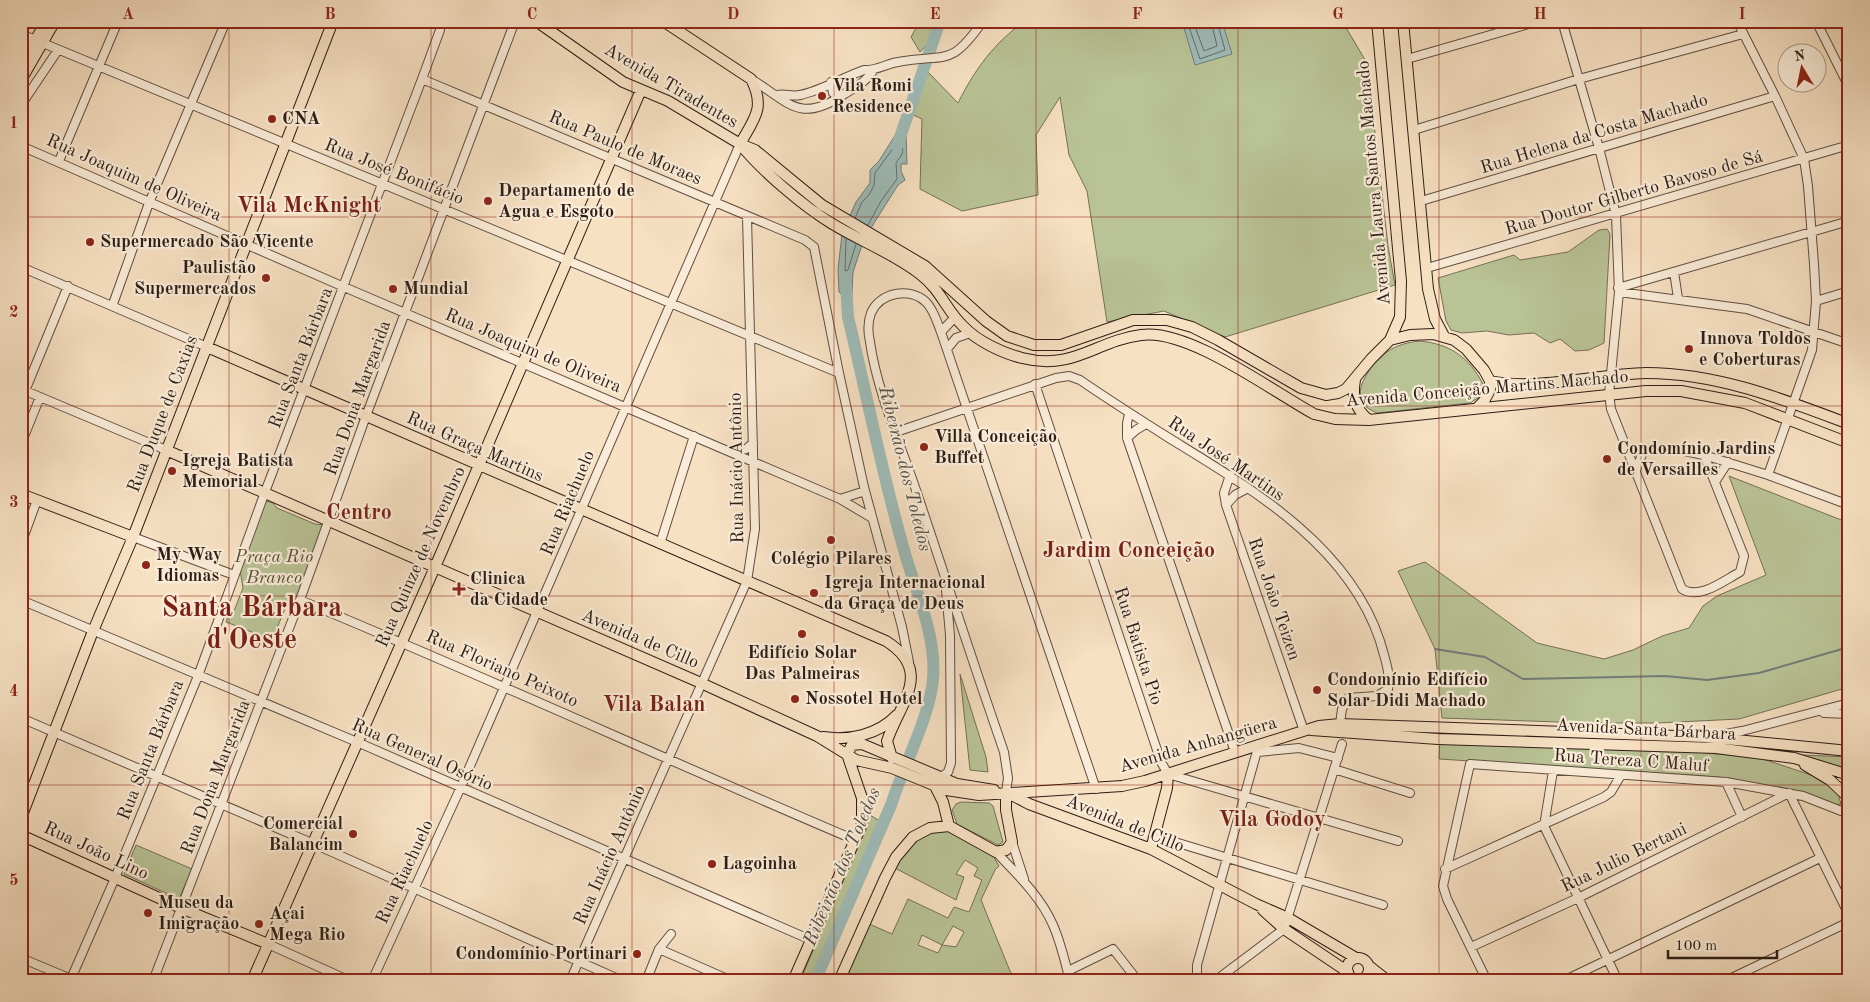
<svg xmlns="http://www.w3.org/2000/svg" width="1870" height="1002" font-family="'Old Standard TT',serif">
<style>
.green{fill:#b9c396;stroke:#747056;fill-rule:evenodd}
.water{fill:#9ebcb9;stroke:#717c78}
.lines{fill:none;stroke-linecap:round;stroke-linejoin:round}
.shore{stroke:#666c68;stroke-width:1}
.stream{stroke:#717c78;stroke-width:2}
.river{stroke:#9ebcb9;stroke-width:12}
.minor-casing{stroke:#604e41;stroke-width:10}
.major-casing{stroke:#2e1d16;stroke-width:12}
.minor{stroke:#faecd8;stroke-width:8}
.major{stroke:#f7e1c3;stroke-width:10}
.grid{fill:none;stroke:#8f2418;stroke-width:1;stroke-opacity:0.55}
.poi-dot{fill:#8f2418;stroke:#faecd8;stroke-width:2}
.labels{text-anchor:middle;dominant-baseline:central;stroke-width:4.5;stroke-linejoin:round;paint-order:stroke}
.street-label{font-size:18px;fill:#2e1d16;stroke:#faecd8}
.poi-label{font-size:18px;font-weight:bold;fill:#2e1d16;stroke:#faecd8;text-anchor:start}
.park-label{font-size:18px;font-style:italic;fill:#584f3c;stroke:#faecd8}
.water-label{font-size:19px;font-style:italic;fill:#504d47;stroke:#faecd8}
.district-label{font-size:22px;font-weight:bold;fill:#7a1f14;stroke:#faecd8}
.town-label{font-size:28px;font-weight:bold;fill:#7a1f14;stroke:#faecd8}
.neatline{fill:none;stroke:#8f2418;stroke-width:2}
.grid-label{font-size:16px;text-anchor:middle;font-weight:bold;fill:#8f2418}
</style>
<rect width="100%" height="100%" fill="#f7e1c3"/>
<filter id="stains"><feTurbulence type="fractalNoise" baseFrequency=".004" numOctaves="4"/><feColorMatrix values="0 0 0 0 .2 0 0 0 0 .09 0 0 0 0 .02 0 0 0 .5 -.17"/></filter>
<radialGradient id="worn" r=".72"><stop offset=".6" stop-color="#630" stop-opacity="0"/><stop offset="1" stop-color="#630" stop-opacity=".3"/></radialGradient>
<path class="green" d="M920 21H949L920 52 911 37Z
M1025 21H1342L1367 63 1388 246 1395 285 1225 337 1164 311 1107 322 1087 191 1069 155 1060 97 1036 135 1038 195 962 211 920 189 922 119 909 113 924 68 958 103C975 69 994 43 1025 21Z
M1607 229 1610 234 1604 343 1589 350 1575 351 1560 339 1550 343 1534 333 1509 335 1487 331 1462 333 1451 330 1446 321 1438 278 1514 255 1520 260 1568 252 1599 230Z
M1420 341C1450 344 1469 357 1483 384L1481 396 1470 403 1377 413C1371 410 1365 408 1362 401 1354 385 1375 361 1387 352 1396 345 1409 342 1420 341Z
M1729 476 1849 523V687L1739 719 1657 723H1588L1442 718 1435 649 1398 571 1425 562 1537 643 1604 659 1633 650 1662 636 1689 628 1703 606 1717 596 1766 575Z
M266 501 273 503 277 508 315 524 325 525 299 594 287 604 272 640 226 622 228 616H232L243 588 240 570Z
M960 674 986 757 988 772 970 770Z
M1440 738 1665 749 1760 758 1820 778 1838 794 1841 804 1833 806 1791 791 1718 777 1439 759Z
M1803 755 1849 757V770Z
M961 802 989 803 993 806 1003 842 998 845 957 824 952 810 956 804Z
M870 815 883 823 815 981H800Z
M947 829 992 854 999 866 995 870 981 900 1010 971 1016 979 841 981 867 923 892 934 908 899 948 918 954 907 969 912 982 880 974 876 978 868 965 860 956 874 964 877 956 900 893 867 897 858 923 833ZM953 926 964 932 956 947 942 945ZM922 935 942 945 938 953 918 945Z
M136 845 192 869 179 899 124 874Z"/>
<path class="water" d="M1182 21H1222L1232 54 1195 65Z
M899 129 906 132 907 164H901V171L905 180 898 185 864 239 853 272 852 294 847 300 839 292 838 269 842 234 856 202 870 183V170L879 161Z"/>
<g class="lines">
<path class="shore" d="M1187 21 1200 59 1225 50 1217 21
M1193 21 1204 51 1217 46 1211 21
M855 218 862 202 869 195 874 185 875 173 897 143H900C906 153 901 155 896 163L897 179 881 201 868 225
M846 239 845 271 848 270 856 244"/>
<path class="stream" d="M1435 649 1485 657 1523 679 1665 676 1707 680 1759 673 1849 647"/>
<path class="river" d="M897 146 940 21
M815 981 891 805C903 767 930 716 933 679 937 633 913 586 902 543 881 468 866 392 848 317L846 284"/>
<defs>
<path id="minor" d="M1562 21 1599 148 1616 215 1619 292 1609 394 1611 409 1682 589C1700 600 1723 581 1740 572L1744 556 1704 455
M1737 21 1775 96 1804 159 1808 186 1814 264 1816 301 1812 350 1768 475
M1816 21 1849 87
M21 34 839 373
M1407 59 1539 21
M422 79 805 240 814 247 839 373 864 487 902 627 909 662
M751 79C789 102 799 124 843 95 854 88 866 82 873 71
M831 82 833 93 841 97
M777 95C785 93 791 97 800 95 820 91 844 77 864 70 877 71 885 64 898 62 948 53 950 68 983 21
M21 105 58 50
M1414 130 1579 79 1743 34
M21 146 344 287 840 499 872 518
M59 161 118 21
M1421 201 1775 96
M21 267 207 347
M1427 268 1849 145
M1674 272 1678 298
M1618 288 1849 221
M1619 292 1747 309 1849 344
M1816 301 1849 291
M113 304 149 203 226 21
M941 332 955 317
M947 349 956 338 970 333
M1035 384 1161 762 1168 774 1398 841
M21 389 166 450
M25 391 68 286
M1129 414 1127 423V438L1235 752
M896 432 1056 378 1069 376 1080 380C1109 400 1139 419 1169 438 1250 488 1348 544 1380 641 1384 656 1391 673 1388 689L1377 696 1348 698 1342 709 1340 724
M1127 438 1136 430 1146 424
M21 444 40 397
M1625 449 1679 450 1704 455 1768 475 1849 505
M732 452 746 449 753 443
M1635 473 1644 449
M1230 475 1224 493 1226 505 1304 731
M1715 482 1728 462
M840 499 865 491
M1226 505 1235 495 1248 488
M133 537 234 575
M21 544 37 500
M660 544 694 436
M21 600 357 742 811 940
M300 600C486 677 669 761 855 840
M1824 713 1849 714
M21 718 314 844 623 981
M1715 736 1742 731 1849 703
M1258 752 1299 748 1338 758
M1334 769 1410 793
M1553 771 1544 826 1618 981
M940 778 948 772 951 763 950 635 946 590
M1726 782 1742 817
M1006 792 1008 778 1004 752C974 665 945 578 916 490 900 443 877 391 870 342 868 333 868 321 871 313 880 292 910 287 926 302 934 310 937 322 941 332L1096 789
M1789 793 1849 915
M1155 836 1383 905
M1012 842 1024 879
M996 852C1017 874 1041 897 1053 925 1061 943 1065 962 1070 981
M1445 869 1604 797 1611 792 1621 775
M268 944 350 981
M1471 947 1578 898 1789 793
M659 949 671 934
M21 958 76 981
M1068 971 1113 949 1138 981
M70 981 115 878 198 676 265 492 422 79 440 30V21
M153 981 300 600 366 416 515 21
M372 981 460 789 740 144
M570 981 747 581 755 529 747 217
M646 981 659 949 732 981
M1197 981V965L1259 744
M1215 981 1284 929 1342 744
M1487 981 1447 899 1443 886 1470 764 1726 782 1803 796 1849 814
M1563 981 1820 858
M1725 981 1849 922"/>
<path id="major" d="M536 21 623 82 668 101 740 144 755 150 822 205 925 266 986 321 1007 336 1034 345H1061L1133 320H1167L1192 327 1218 340 1301 388 1326 395 1338 393 1346 389 1371 359 1390 340 1410 335 1433 334 1454 340 1466 349 1484 370 1490 381V390L1484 401 1478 407
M663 21 751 79C766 108 754 119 740 144
M1377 21 1401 281 1400 317 1390 340
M1403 21 1428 289 1435 319 1444 336
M21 63 47 21
M21 80 55 21
M740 144C762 171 803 206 831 223 860 241 893 253 920 274 941 290 946 310 963 326 977 341 1002 353 1022 358 1074 371 1095 341 1141 335 1188 328 1272 391 1314 414L1335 419 1369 420 1646 391H1681L1745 403 1849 443
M207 347 886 641C934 671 900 703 887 741L892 758
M1355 380C1352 397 1355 409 1369 420
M1490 381C1535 391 1597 374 1646 373 1717 373 1783 399 1849 424
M166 450 701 683 817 736 856 760 892 768 946 790 979 795 1122 786 1145 781 1319 726 1340 724 1705 737 1849 751
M21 494 133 537
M1311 730 1438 739 1716 748 1794 758 1849 775
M823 737C849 741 878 735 897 715
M847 754 852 745 862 744 957 784 994 790
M1805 765 1830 780 1849 798
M935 786 943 802 949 826
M1008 793 1029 804 1151 849 1256 904 1288 918 1356 958
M21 818 93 631 133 537 333 21
M21 835 181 908 268 944
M1151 849 1167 788 1168 774
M1263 910 1284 929 1348 972
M1347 969a11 11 0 1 1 22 0a11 11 0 1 1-22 0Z
M1369 966 1388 981
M252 981 435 567 641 90
M793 981 862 824V798L847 754
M839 981 885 878 896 857 913 837 930 828 949 826 996 852 1006 850 1012 842 1006 810V792"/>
</defs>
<use href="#minor" class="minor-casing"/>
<use href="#major" class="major-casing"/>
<use href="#minor" class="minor"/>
<use href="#major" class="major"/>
</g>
<path class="grid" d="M229 21V981M431 21V981M632 21V981M834 21V981M1036 21V981M1238 21V981M1439 21V981M1641 21V981M21 217H1849M21 406H1849M21 596H1849M21 785H1849"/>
<g class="poi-dot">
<circle cx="822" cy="96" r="5"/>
<circle cx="272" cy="119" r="5"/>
<circle cx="488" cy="201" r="5"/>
<circle cx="90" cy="242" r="5"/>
<circle cx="266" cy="278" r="5"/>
<circle cx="393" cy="289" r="5"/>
<circle cx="1689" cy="349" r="5"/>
<circle cx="924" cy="447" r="5"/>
<circle cx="1607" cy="459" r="5"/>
<circle cx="172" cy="471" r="5"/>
<circle cx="831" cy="540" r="5"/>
<circle cx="146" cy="565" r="5"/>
<path d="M456.5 581.5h5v5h5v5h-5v5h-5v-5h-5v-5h5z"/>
<circle cx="814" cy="593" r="5"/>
<circle cx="802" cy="634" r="5"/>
<circle cx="1317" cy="690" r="5"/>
<circle cx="795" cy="699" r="5"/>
<circle cx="353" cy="834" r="5"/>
<circle cx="712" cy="864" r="5"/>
<circle cx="148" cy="913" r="5"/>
<circle cx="259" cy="924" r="5"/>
<circle cx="637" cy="954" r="5"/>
</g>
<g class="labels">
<g class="street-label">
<text transform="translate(671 86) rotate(30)">Avenida Tiradentes</text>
<text transform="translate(1594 134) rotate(-17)">Rua Helena da Costa Machado</text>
<text transform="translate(625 148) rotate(23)">Rua Paulo de Moraes</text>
<text transform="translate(394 172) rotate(22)">Rua José Bonifácio</text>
<text transform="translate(134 178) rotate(24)">Rua Joaquim de Oliveira</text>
<text transform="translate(1374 183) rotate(-95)">Avenida Laura Santos Machado</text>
<text transform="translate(1634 193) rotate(-16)">Rua Doutor Gilberto Bavoso de Sá</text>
<text transform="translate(533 351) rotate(23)">Rua Joaquim de Oliveira</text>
<text transform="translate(301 358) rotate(-69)">Rua Santa Bárbara</text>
<text transform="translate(1487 389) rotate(-5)">Avenida Conceição Martins Machado</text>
<text transform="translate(358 398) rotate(-70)">Rua Dona Margarida</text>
<text transform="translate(163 414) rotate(-69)">Rua Duque de Caxias</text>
<text transform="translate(475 447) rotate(24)">Rua Graça Martins</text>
<text transform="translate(1226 459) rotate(34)">Rua José Martins</text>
<text transform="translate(737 468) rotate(-91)">Rua Inácio Antônio</text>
<text transform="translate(568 503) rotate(-67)">Rua Riachuelo</text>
<text transform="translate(421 557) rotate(-66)">Rua Quinze de Novembro</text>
<text transform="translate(1274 599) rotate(71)">Rua João Teizen</text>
<text transform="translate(640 639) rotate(23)">Avenida de Cillo</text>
<text transform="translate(1138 646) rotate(72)">Rua Batista Pio</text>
<text transform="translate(502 669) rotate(24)">Rua Floriano Peixoto</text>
<text transform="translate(1646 730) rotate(3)">Avenida Santa Bárbara</text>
<text transform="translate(1198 745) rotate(-16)">Avenida Anhangüera</text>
<text transform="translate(151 750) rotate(-68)">Rua Santa Bárbara</text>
<text transform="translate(422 755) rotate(24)">Rua General Osório</text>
<text transform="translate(1631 761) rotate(4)">Rua Tereza C Maluf</text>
<text transform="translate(216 777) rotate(-69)">Rua Dona Margarida</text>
<text transform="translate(1125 824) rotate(22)">Avenida de Cillo</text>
<text transform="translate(96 851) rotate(25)">Rua João Lino</text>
<text transform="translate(610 855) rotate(-66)">Rua Inácio Antônio</text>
<text transform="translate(1624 858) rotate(-26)">Rua Julio Bertani</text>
<text transform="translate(405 872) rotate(-65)">Rua Riachuelo</text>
</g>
<g class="poi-label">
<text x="832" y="86">Vila Romi<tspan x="832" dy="21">Residence</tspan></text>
<text x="282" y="119">CNA</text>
<text x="498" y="191">Departamento de<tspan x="498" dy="21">Agua e Esgoto</tspan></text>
<text x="100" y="242">Supermercado São Vicente</text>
<text x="256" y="268" text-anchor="end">Paulistão<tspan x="256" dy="21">Supermercados</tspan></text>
<text x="403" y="289">Mundial</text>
<text x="1699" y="339">Innova Toldos<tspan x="1699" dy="21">e Coberturas</tspan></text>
<text x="934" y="437">Villa Conceição<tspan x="934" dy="21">Buffet</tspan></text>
<text x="1617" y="449">Condomínio Jardins<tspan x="1617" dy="21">de Versailles</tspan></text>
<text x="182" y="461">Igreja Batista<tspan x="182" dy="21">Memorial</tspan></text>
<text x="156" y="555">My Way<tspan x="156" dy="21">Idiomas</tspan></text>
<text x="831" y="559" text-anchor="middle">Colégio Pilares</text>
<text x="470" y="579">Clinica<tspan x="470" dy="21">da Cidade</tspan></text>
<text x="824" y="583">Igreja Internacional<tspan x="824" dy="21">da Graça de Deus</tspan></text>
<text x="802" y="653" text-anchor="middle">Edifício Solar<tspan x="802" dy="21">Das Palmeiras</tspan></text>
<text x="1327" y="680">Condomínio Edifício<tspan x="1327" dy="21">Solar Didi Machado</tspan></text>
<text x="805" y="699">Nossotel Hotel</text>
<text x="343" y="824" text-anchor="end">Comercial<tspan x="343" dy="21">Balancim</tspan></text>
<text x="722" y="864">Lagoinha</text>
<text x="158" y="903">Museu da<tspan x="158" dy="21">Imigração</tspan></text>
<text x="269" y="914">Açai<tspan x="269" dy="21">Mega Rio</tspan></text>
<text x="627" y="954" text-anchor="end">Condomínio Portinari</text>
</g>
<g class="park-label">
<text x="274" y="557">Praça Rio<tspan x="274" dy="21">Branco</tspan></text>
</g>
<g class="water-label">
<text transform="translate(904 469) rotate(76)">Ribeirão dos Toledos</text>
<text transform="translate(843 867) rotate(-67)">Ribeirão dos Toledos</text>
</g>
<g class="district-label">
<text x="309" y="206">Vila McKnight</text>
<text x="359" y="513">Centro</text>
<text x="1129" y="551">Jardim Conceição</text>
<text x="654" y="705">Vila Balan</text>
<text x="1272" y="820">Vila Godoy</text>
</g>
<g class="town-label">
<text x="252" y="609">Santa Bárbara<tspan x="252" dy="32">d'Oeste</tspan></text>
</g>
</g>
<rect width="1870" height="1002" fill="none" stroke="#f7e1c3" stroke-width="55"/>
<g transform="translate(1802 68) rotate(350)"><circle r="24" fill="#faecd8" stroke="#a8998a"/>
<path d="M0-4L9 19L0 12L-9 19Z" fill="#8f2418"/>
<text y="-8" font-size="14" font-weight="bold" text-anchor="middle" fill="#2e1d16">N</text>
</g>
<path d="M1668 950v8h109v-8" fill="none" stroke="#2e1d16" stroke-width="2.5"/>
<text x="1675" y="950" font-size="15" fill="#2e1d16" stroke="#faecd8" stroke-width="4" paint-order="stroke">100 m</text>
<rect x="28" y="28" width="1814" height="946" class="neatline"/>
<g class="grid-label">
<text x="128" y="19">A</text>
<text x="330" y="19">B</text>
<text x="532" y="19">C</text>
<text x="733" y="19">D</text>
<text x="935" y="19">E</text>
<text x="1137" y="19">F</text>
<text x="1338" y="19">G</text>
<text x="1540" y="19">H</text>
<text x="1742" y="19">I</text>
<text x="14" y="128">1</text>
<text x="14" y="317">2</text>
<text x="14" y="507">3</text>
<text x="14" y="696">4</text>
<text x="14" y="885">5</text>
</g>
<rect width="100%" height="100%" filter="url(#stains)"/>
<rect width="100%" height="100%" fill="url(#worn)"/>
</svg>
